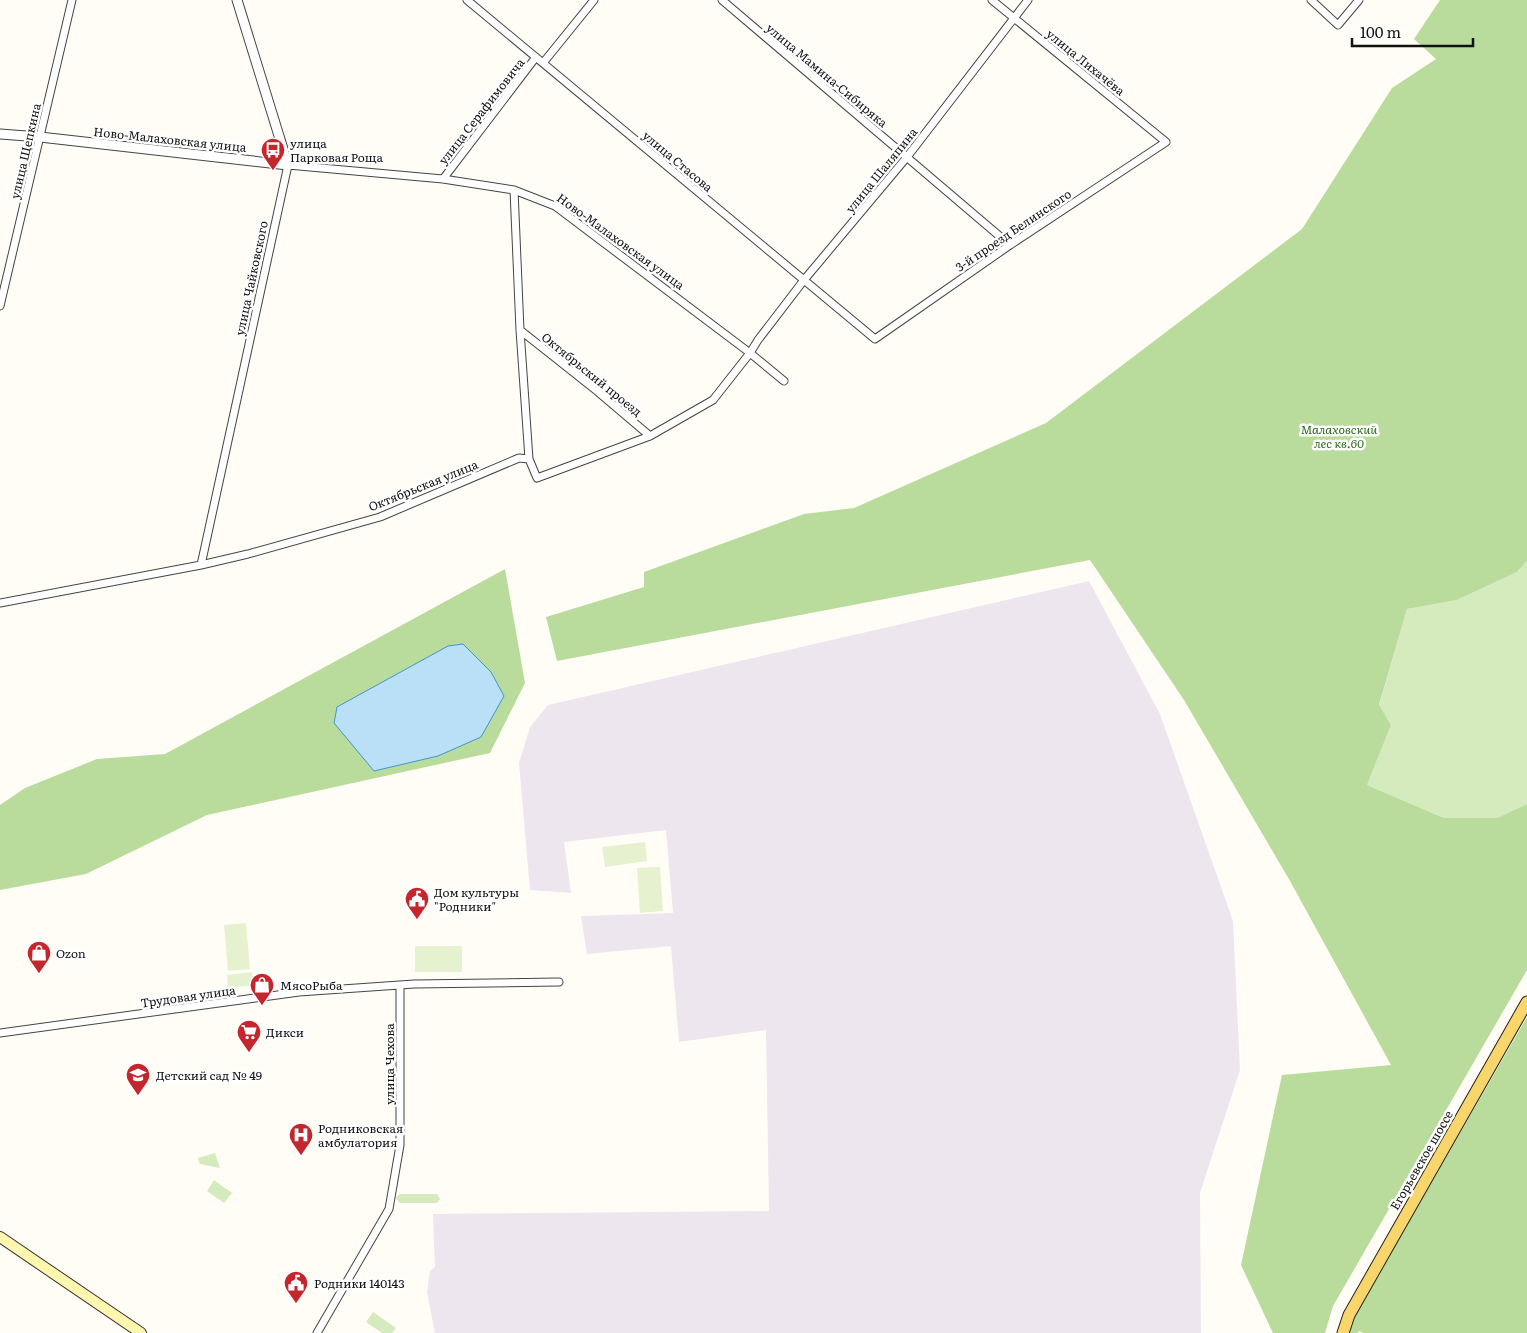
<svg xmlns="http://www.w3.org/2000/svg" width="1527" height="1333" font-family="Literata,serif">
<style>
.industrial{fill:#eee6ef}
.green{fill:#d5ebbd}
.forest{fill:#b9dc9c}
.pitch{fill:#e6f2cf}
.water{fill:#b9e0f7;stroke:#3f96cf}
.lines{fill:none;stroke-linecap:round;stroke-linejoin:round}
.minor-casing{stroke:#444;stroke-width:9}
.tertiary-casing{stroke:#444;stroke-width:11}
.secondary-casing{stroke:#333;stroke-width:12}
.primary-casing{stroke:#222;stroke-width:13}
.minor{stroke:#fff;stroke-width:7}
.tertiary{stroke:#fff;stroke-width:9}
.secondary{stroke:#fff6b0;stroke-width:10}
.primary{stroke:#f9d66b;stroke-width:11}
.labels{text-anchor:middle;dominant-baseline:central;stroke-width:5;stroke-linejoin:round;paint-order:stroke}
.street-label{font-size:12px;fill:#111;stroke:#fff}
.poi-label{font-size:12px;fill:#111;stroke:#fff;text-anchor:start}
.park-label{font-size:12px;font-style:italic;fill:#2f6b1f;stroke:#fff}
</style>
<rect width="100%" height="100%" fill="#fffdf5"/>
<path class="industrial" d="M1089 581 1160 714 1233 921 1240 1070 1200 1193 1201 1333H435L427 1293 430 1271 435 1267 433 1214 769 1211 766 1030 679 1042 671 946 587 954 581 916 673 913 666 830 564 842 571 893 530 890 519 763 530 727 548 705Z"/>
<path class="green" d="M1527 561V804L1497 818H1444L1367 785 1391 725 1379 706 1407 609 1457 600 1517 572Z
M215 1153 220 1168 200 1164 198 1158Z
M214 1180 232 1193 224 1203 207 1191Z
M400 1194H437L440 1199 437 1203H400L396 1199 397 1196Z
M373 1312 396 1328 392 1333H382L366 1322Z"/>
<path class="forest" d="M1440 0H1527V561L1517 572 1457 600 1407 609 1379 705 1391 725 1367 785 1444 818H1497L1527 804V970L1333 1306 1325 1333H1273L1241 1265 1282 1075 1391 1065 1290 881 1184 700 1090 560 557 661 546 617 644 587V572L804 514 854 508 1046 423 1302 229 1392 88 1436 59 1414 39Z
M505 569 525 683 490 753 207 815 86 874 0 890V805L25 788 97 759 165 754Z
M1527 1017V1333H1363L1359 1331 1358 1333H1349L1353 1319Z"/>
<path class="pitch" d="M645 842 647 861 605 867 602 847Z
M660 867 663 911 640 913 637 868Z
M246 923 250 969 228 971 224 925Z
M415 946H462V972H415Z
M252 972 254 985 228 988 227 975Z"/>
<path class="water" d="M463 644 491 672 504 696 481 737 438 756 374 771 334 723 337 707 448 646Z"/>
<g class="lines">
<defs>
<path id="minor" d="M467 0 875 339 1010 245 1166 142 992 0
M722 0 1010 245
M1311 0 1338 25 1359 0
M543 63 594 0
M443 179 536 57
M514 190 520 330 529 459
M0 306 72 0
M520 330 597 391 650 436
M201 565 288 165 443 179 514 190 555 206 750 353 784 381
M0 603 201 565 248 554 380 517 519 458 529 459 537 478 650 436 713 400 750 353 758 340 804 280 907 157 1028 0
M0 1033 299 992 414 984 559 982
M317 1333 389 1209 400 1145V985"/>
<path id="tertiary" d="M0 134 40 137 288 165 237 0"/>
<path id="secondary" d="M0 1237 141 1333"/>
<path id="primary" d="M1343 1333 1349 1315 1527 1002"/>
</defs>
<use href="#minor" class="minor-casing"/>
<use href="#tertiary" class="tertiary-casing"/>
<use href="#secondary" class="secondary-casing"/>
<use href="#primary" class="primary-casing"/>
<use href="#minor" class="minor"/>
<use href="#tertiary" class="tertiary"/>
<use href="#secondary" class="secondary"/>
<use href="#primary" class="primary"/>
</g>
<defs>
<symbol id="bus-pin" viewBox="-11 -11 22 30"><path d="M0 17L-7.5 6A9.5 9.5 0 1 1 7.5 6Z" fill="#c4262e" stroke="#fff"/><path d="M-5-6H5V4H4V6H2V4H-2V6H-4V4H-5ZM-3.5-4V0h7V-4ZM-3.5 1.2v1.5H-2V1.2ZM2 1.2v1.5H3.5V1.2Z" fill="#fff"/></symbol>
<symbol id="civic-pin" viewBox="-11 -11 22 30"><path d="M0 17L-7.5 6A9.5 9.5 0 1 1 7.5 6Z" fill="#c4262e" stroke="#fff"/><path d="M-.6-6.5H3V-4.5H.6V-3L4-1V1h2V6H-6V1h2V-1L-.6-3ZM-1.2 2.5V6h2.4V2.5Z" fill="#fff"/></symbol>
<symbol id="shop-pin" viewBox="-11 -11 22 30"><path d="M0 17L-7.5 6A9.5 9.5 0 1 1 7.5 6Z" fill="#c4262e" stroke="#fff"/><path d="M-5-2.5h2.3a2.7 3.5 0 0 1 5.4 0H5L5.5 6h-11ZM-1.5-2.5h3a1.5 2.3 0 0 0-3 0Z" fill="#fff"/></symbol>
<symbol id="supermarket-pin" viewBox="-11 -11 22 30"><path d="M0 17L-7.5 6A9.5 9.5 0 1 1 7.5 6Z" fill="#c4262e" stroke="#fff"/><path d="M-6-5.5h2.5l.6 2H6L4.5 2H-2.5L-4.4-4H-6ZM-1.5 3.2a1.3 1.3 0 1 0 .1 0ZM3 3.2a1.3 1.3 0 1 0 .1 0Z" fill="#fff"/></symbol>
<symbol id="school-pin" viewBox="-11 -11 22 30"><path d="M0 17L-7.5 6A9.5 9.5 0 1 1 7.5 6Z" fill="#c4262e" stroke="#fff"/><path d="M0-5L7-2L0 1L-7-2ZM-4 1L0 2.5L4 1V4Q0 6-4 4Z" fill="#fff"/></symbol>
<symbol id="hospital-pin" viewBox="-11 -11 22 30"><path d="M0 17L-7.5 6A9.5 9.5 0 1 1 7.5 6Z" fill="#c4262e" stroke="#fff"/><path d="M-5-5h3v3.5h4V-5h3V5h-3V1.5h-4V5h-3Z" fill="#fff"/></symbol>
</defs>
<g fill-rule="evenodd">
<use href="#bus-pin" x="259" y="136" width="28" height="38"/>
<use href="#civic-pin" x="403" y="885" width="28" height="38"/>
<use href="#shop-pin" x="25" y="939" width="28" height="38"/>
<use href="#shop-pin" x="248" y="971" width="28" height="38"/>
<use href="#supermarket-pin" x="235" y="1018" width="28" height="38"/>
<use href="#school-pin" x="124" y="1061" width="28" height="38"/>
<use href="#hospital-pin" x="287" y="1121" width="28" height="38"/>
<use href="#civic-pin" x="282" y="1269" width="28" height="38"/>
</g>
<g class="labels">
<g class="street-label">
<text transform="translate(1086 62) rotate(39)">улица Лихачёва</text>
<text transform="translate(827 75) rotate(40)">улица Мамина-Сибиряка</text>
<text transform="translate(481 111) rotate(-52)">улица Серафимовича</text>
<text transform="translate(170 139) rotate(6)">Ново-Малаховская улица</text>
<text transform="translate(25 151) rotate(-77)">улица Щепкина</text>
<text transform="translate(678 161) rotate(40)">улица Стасова</text>
<text transform="translate(881 170) rotate(-51)">улица Шаляпина</text>
<text transform="translate(1013 230) rotate(-34)">3-й проезд Белинского</text>
<text transform="translate(621 241) rotate(36)">Ново-Малаховская улица</text>
<text transform="translate(251 278) rotate(-78)">улица Чайковского</text>
<text transform="translate(592 374) rotate(39)">Октябрьский проезд</text>
<text transform="translate(423 485) rotate(-22)">Октябрьская улица</text>
<text transform="translate(188 996) rotate(-8)">Трудовая улица</text>
<text transform="translate(389 1064) rotate(-90)">улица Чехова</text>
<text transform="translate(1421 1160) rotate(-60)">Егорьевское шоссе</text>
</g>
<g class="poi-label">
<text x="290" y="143">улица<tspan x="290" dy="14">Парковая Роща</tspan></text>
<text x="434" y="892">Дом культуры<tspan x="434" dy="14">"Родники"</tspan></text>
<text x="56" y="953">Ozon</text>
<text x="280" y="985">МясоРыба</text>
<text x="266" y="1032">Дикси</text>
<text x="156" y="1075">Детский сад № 49</text>
<text x="318" y="1128">Родниковская<tspan x="318" dy="14">амбулатория</tspan></text>
<text x="314" y="1283">Родники 140143</text>
</g>
<g class="park-label">
<text x="1339" y="429">Малаховский<tspan x="1339" dy="14">лес кв.60</tspan></text>
</g>
</g>
<path d="M1352 38v8h121v-8" fill="none" stroke="#111111" stroke-width="2.5"/>
<text x="1360" y="38" font-size="15" fill="#111111" stroke="#ffffff" stroke-width="4" paint-order="stroke">100 m</text>
</svg>
